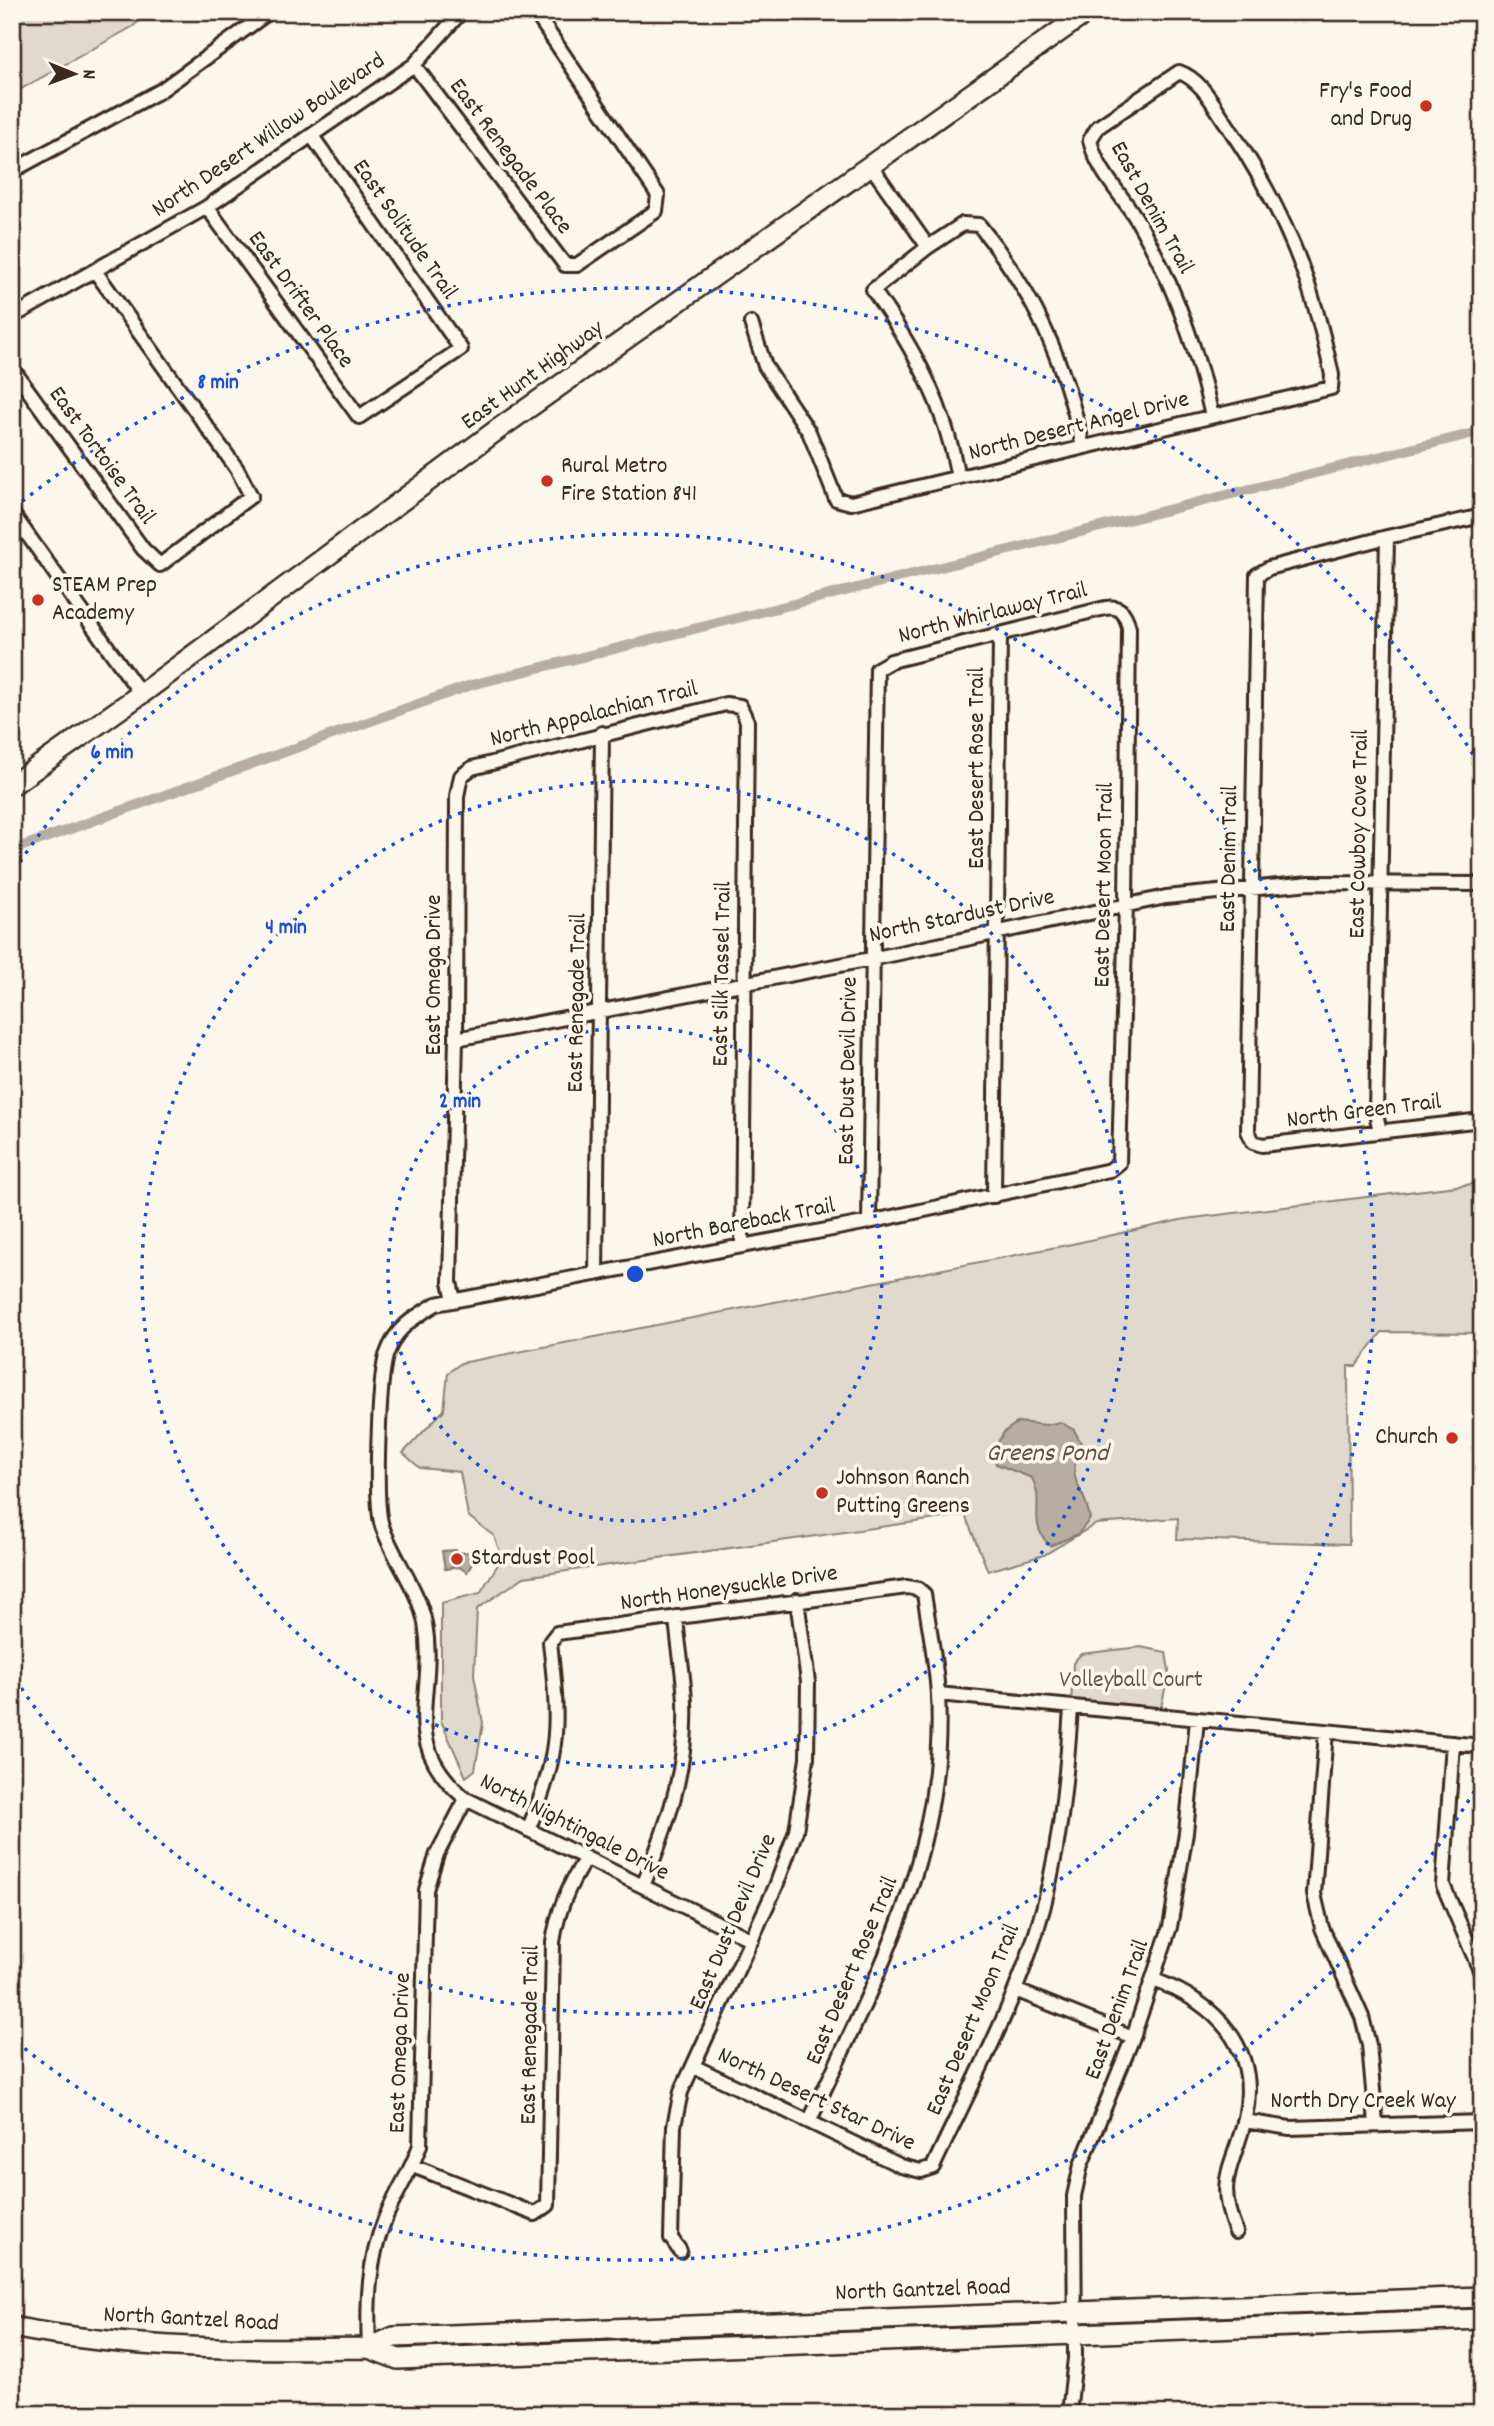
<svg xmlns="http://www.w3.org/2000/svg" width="1494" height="2426" font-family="Dekko,sans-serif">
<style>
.green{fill:#dfd9ce;stroke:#8d8276;stroke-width:2}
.water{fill:#b6aea2;stroke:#85796d;stroke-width:2}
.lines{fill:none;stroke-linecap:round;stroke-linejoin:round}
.canal{stroke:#b6aea2;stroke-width:10}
.street-casing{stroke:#3b2a1e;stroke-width:18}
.primary-casing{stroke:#3b2a1e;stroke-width:24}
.street{stroke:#fbf7ec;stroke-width:12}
.primary{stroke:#fbf7ec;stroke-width:19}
.ring{fill:none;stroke:#1d4ed8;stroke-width:3.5;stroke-dasharray:3.5 7}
.poi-dot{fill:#c8321e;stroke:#fbf7ec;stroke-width:2.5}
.labels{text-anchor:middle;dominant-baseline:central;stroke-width:7;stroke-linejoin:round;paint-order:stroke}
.poi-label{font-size:24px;fill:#3b2a1e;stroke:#fbf7ec;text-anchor:start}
.street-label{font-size:24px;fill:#3b2a1e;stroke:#fbf7ec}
.park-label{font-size:24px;fill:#64564a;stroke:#fbf7ec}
.water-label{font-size:26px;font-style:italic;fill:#605246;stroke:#fbf7ec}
.centre{fill:#1d4ed8;stroke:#fbf7ec;stroke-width:3.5}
.ring-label{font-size:21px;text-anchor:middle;font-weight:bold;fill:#1d4ed8;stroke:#fbf7ec;stroke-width:7;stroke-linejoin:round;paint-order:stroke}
</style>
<rect width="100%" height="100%" fill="#fbf7ec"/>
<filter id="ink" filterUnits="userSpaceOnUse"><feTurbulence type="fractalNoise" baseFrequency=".0143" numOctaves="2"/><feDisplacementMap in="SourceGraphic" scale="14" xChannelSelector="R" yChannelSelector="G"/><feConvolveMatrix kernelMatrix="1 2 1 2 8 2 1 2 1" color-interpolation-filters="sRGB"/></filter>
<g filter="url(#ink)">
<path class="green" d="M12 12H151L132 27 12 94Z
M1482 1183V1333L1382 1332 1356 1366H1348L1349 1544 1177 1539 1178 1518 1096 1524 1044 1555 988 1571 965 1515 524 1577 477 1609 474 1675 483 1723 475 1770 466 1777 441 1721V1603L480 1593 502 1558 494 1536 468 1516 460 1472 420 1468 403 1453 444 1410 448 1373 461 1363 1072 1244 1185 1219Z
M1140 1647 1166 1652 1169 1671 1159 1717 1071 1708 1073 1663 1081 1654Z"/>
<path class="water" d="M1018 1422 1046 1425 1060 1422 1074 1430 1081 1443C1064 1488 1084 1480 1090 1519L1078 1534 1050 1546C1026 1522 1046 1504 1032 1478L996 1464 993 1451 1004 1432Z
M456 1550 457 1553 470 1552 472 1564 467 1572 459 1567 445 1569 442 1551Z"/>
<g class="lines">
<path class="canal" d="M12 850 471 685 1482 431"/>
<defs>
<path id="street" d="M414 65 565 265H577L656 211 658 195 535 12
M871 166 928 247
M12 171 160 91 269 12
M207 207 359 417 461 349 312 136
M12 317 207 207 414 65 461 12
M751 323 765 366 809 432 836 499 851 503 1331 388 1332 375C1312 278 1283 208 1228 126 1214 106 1202 80 1179 72L1098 127 1090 140C1097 173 1126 198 1141 227 1175 287 1197 349 1212 416
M12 368 143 549 160 565 251 496 237 469 95 271
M958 477C945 405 915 350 873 290L928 247 963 224 979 225C1035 294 1064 360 1083 447
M12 513 141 694
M1482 516 1387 537 1269 568 1257 575 1248 1131 1253 1142 1262 1145 1482 1120
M456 1039 871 959 1166 897 1310 883 1482 884
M1380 1131 1376 1114 1387 537
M994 1196 1000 635
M596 1274 602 733
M454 1300 450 1282 456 1039 457 796 461 776 472 768 726 704 740 706 747 721 742 1244
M938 1694 1482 1746
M1326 1731 1314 1894 1322 1928 1362 2017 1369 2045 1376 2124
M1453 1743 1443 1885 1482 1975
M528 1830C561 1751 559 1724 550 1642L557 1633 907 1587 918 1589 924 1594C929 1627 936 1661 938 1695 947 1852 874 1982 810 2120
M643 1886C667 1826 688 1768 685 1703 684 1674 678 1646 676 1617
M752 1940 466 1799C396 1741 438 1695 425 1623 418 1588 394 1560 382 1526 374 1502 379 1382 386 1356 388 1350 392 1342 395 1337 405 1322 422 1313 436 1304L869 1222 1110 1170 1119 1163 1126 903 1129 628C1125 611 1119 604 1101 609L891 661 877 669 869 1222
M1154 1980C1216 2003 1260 2047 1245 2118 1234 2168 1214 2178 1236 2232
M1015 1990 1133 2037
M693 2066 901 2166 921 2171 933 2167C969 2090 1010 2014 1036 1933 1059 1860 1066 1785 1071 1708
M1244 2121 1290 2128 1482 2122
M413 2166 535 2214 548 2205 553 1942C558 1910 568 1886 586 1858
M680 2251 671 2238 674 2126 681 2092 776 1886 796 1831 807 1758 808 1682 797 1600
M369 2348C367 2304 368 2261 385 2219 395 2194 411 2172 420 2145L426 1890 437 1854 466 1799
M1069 2414 1075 2358 1074 2196 1081 2165 1133 2037 1170 1927 1186 1833 1197 1720"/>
<path id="primary" d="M12 785 141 694 497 430 1087 12
M12 2327C130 2350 249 2350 369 2348L398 2359 1482 2319
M369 2348 394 2337 1482 2297"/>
</defs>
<use href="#street" class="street-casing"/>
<use href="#primary" class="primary-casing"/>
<use href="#street" class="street"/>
<use href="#primary" class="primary"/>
</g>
</g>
<g class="ring">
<circle cx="635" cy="1274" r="247"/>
<circle cx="635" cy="1274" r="493"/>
<path d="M14 871A740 740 0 1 1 14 1677"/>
<path d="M1480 1782A986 986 0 0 1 14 2040M14 508A986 986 0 0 1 1480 766"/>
</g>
<g class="poi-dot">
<circle cx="1426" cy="106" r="7"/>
<circle cx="547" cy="481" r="7"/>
<circle cx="38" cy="600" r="7"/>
<circle cx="1452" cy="1438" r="7"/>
<circle cx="822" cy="1493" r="7"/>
<circle cx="457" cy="1559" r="7"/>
</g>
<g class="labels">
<g class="poi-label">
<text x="1412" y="92" text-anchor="end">Fry's Food<tspan x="1412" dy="28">and Drug</tspan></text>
<text x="561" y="467">Rural Metro<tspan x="561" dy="28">Fire Station 841</tspan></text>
<text x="52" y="586">STEAM Prep<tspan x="52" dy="28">Academy</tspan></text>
<text x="1438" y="1438" text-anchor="end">Church</text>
<text x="836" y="1479">Johnson Ranch<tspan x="836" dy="28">Putting Greens</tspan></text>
<text x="471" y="1559">Stardust Pool</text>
</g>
<g class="street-label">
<text transform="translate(269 136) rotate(-34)">North Desert Willow Boulevard</text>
<text transform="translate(510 157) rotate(53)">East Renegade Place</text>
<text transform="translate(1151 208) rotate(61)">East Denim Trail</text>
<text transform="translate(404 230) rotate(55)">East Solitude Trail</text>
<text transform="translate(300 300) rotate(54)">East Drifter Place</text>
<text transform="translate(533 376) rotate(-36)">East Hunt Highway</text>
<text transform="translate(1079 427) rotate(-14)">North Desert Angel Drive</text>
<text transform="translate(101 456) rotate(54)">East Tortoise Trail</text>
<text transform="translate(993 614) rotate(-14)">North Whirlaway Trail</text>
<text transform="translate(594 715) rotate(-14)">North Appalachian Trail</text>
<text transform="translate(978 768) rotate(-90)">East Desert Rose Trail</text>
<text transform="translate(1360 834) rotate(-89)">East Cowboy Cove Trail</text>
<text transform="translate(1230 859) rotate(-89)">East Denim Trail</text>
<text transform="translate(1105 885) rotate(-89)">East Desert Moon Trail</text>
<text transform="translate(962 917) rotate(-12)">North Stardust Drive</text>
<text transform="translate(723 974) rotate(-89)">East Silk Tassel Trail</text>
<text transform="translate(435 975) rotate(-90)">East Omega Drive</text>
<text transform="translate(578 1003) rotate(-89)">East Renegade Trail</text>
<text transform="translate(849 1071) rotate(-89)">East Dust Devil Drive</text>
<text transform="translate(1364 1112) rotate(-7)">North Green Trail</text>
<text transform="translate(744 1224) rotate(-11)">North Bareback Trail</text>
<text transform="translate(729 1589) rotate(-8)">North Honeysuckle Drive</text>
<text transform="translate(574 1828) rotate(27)">North Nightingale Drive</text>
<text transform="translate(734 1922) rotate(-67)">East Dust Devil Drive</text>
<text transform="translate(853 1971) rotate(-67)">East Desert Rose Trail</text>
<text transform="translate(1118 2010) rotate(-70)">East Denim Trail</text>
<text transform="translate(974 2020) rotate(-67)">East Desert Moon Trail</text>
<text transform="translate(531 2035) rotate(-89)">East Renegade Trail</text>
<text transform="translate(401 2053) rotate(-88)">East Omega Drive</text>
<text transform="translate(816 2100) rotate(25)">North Desert Star Drive</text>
<text x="1363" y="2102">North Dry Creek Way</text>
<text transform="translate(923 2291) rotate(-2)">North Gantzel Road</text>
<text transform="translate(191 2320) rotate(3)">North Gantzel Road</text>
</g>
<g class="park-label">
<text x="1131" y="1681">Volleyball Court</text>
</g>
<g class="water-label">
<text x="1047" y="1454">Greens Pond</text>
</g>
</g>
<circle cx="635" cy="1274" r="10" class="centre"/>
<g class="ring-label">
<text x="218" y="388">8 min</text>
<text x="112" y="758">6 min</text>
<text x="286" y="933">4 min</text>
<text x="460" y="1107">2 min</text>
</g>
<rect width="1494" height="2426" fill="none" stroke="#fbf7ec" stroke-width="42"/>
<rect x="21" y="21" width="1452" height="2384" fill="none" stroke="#3b2a1e" stroke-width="2.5" filter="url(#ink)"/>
<g transform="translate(74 74) rotate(91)" stroke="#fbf7ec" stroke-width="5" paint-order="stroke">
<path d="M0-5L12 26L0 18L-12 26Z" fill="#3b2a1e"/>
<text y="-10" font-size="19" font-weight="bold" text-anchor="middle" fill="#3b2a1e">N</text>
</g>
</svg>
